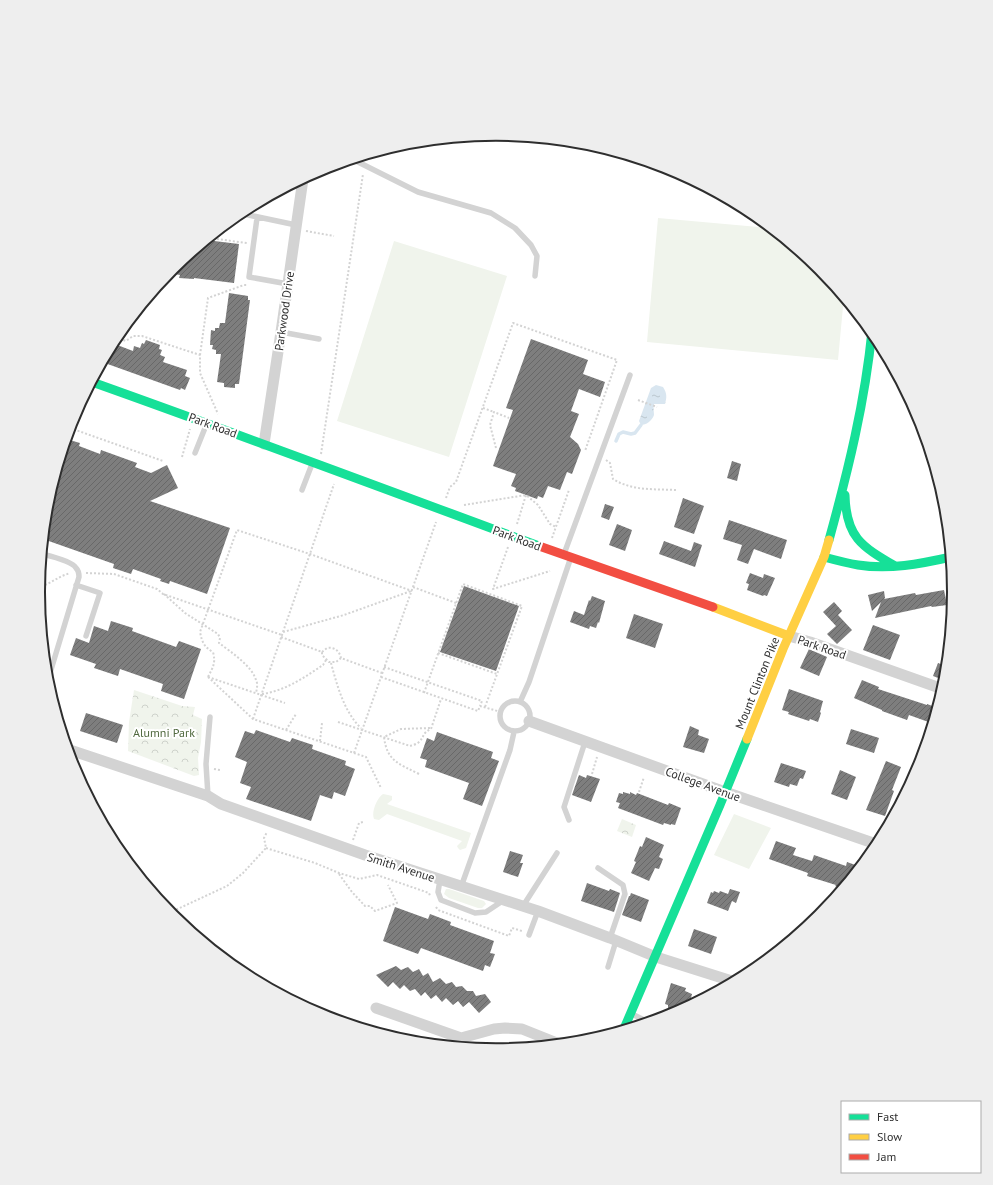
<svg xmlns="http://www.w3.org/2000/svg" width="993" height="1185" font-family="'PT Sans',sans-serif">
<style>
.green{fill:#f0f4ec}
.park{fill:url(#park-crowns)}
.water{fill:url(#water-ripples)}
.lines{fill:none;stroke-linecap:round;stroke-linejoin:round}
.stream{stroke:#d9e6f0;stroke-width:3.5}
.building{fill:url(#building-hatch)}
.path{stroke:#d3d3d3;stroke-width:2;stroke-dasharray:2 2;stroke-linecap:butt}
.lane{stroke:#d3d3d3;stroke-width:5.5}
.street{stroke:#d3d3d3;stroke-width:11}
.fast{stroke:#16e098;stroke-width:9}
.slow{stroke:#ffcf43;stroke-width:9}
.jam{stroke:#f24e42;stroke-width:9}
.labels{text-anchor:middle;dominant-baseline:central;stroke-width:4;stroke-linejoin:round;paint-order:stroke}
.street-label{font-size:12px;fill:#2e2e2e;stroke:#fff}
.park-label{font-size:12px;fill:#4f683d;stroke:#fff}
.rim{fill:none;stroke:#2e2e2e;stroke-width:2}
</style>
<defs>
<pattern id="park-crowns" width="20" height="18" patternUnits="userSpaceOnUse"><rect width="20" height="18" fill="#f0f4ec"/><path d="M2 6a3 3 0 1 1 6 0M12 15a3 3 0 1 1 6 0" fill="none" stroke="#ced2cb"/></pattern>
<pattern id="water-ripples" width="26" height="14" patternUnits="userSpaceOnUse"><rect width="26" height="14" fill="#d9e6f0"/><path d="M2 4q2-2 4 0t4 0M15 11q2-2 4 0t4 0" fill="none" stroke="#bbc6ce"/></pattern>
<pattern id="building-hatch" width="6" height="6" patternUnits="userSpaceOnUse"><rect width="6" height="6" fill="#7e7e7e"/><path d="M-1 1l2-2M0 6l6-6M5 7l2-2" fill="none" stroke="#686868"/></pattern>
</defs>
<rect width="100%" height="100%" fill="#fff"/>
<path class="green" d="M658 218 771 228 821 268 844 296 838 360 647 342Z
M394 241 507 276 449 457 337 421Z
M383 794 388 795 392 796V800L387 804 471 833 466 848 460 850 458 848 457 846 462 841 387 814 379 820 374 819C371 812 377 798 383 794Z
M734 814 771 828 749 869 714 855Z
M446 889H449L484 901 486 904 482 908H478L449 898 444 894Z"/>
<path class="park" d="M134 690 182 706 195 707 193 715 202 719 201 742 198 758 199 775 194 776 128 751 129 722Z
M622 819 636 825 632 837 617 831Z"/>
<path class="water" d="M656 385 663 387C667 393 667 397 665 404H654C653 408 654 412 654 415 652 421 646 425 641 425L639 421 651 388Z"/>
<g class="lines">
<path class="stream" d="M616 441 619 434 623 432 631 434 635 433 641 425"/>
</g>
<path class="building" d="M206 240 239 244 234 283 194 278V279L179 278 180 275 168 273 172 268Z
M229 293 248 296V300H250L239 384H235V388L224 387V383L217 382 221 354H216V350L212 349 213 345H210L211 330 215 331V328H219L220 323H225Z
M531 339 588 360 583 374 605 382 600 397 579 389 571 411 579 414 570 437 578 444 581 450 572 474 567 472 560 490 548 486 543 498 538 496 537 499 515 491 516 488 511 486 516 474 493 466 513 410 506 408Z
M146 340 160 345 159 349 162 350 160 355 165 357 163 362 187 370 185 376 190 378 185 390 181 388 180 390 102 362 112 343 133 351 134 346 140 348 142 343 144 344Z
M66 439 80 443 79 446 100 454 101 450 137 463 135 467 151 473 167 465 178 488 150 501 230 528 207 594 170 581 169 584 160 581 161 579 133 569 131 574 113 568 114 564 43 539 47 503Z
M732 461 741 464 737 481 727 478Z
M683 498 704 506 694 534 674 527Z
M605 504 614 507 609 520 601 517Z
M729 520 787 540 781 559 754 549 748 564 737 560 742 545 723 539Z
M617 524 632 530 625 551 609 545Z
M664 541 691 551 694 542 702 545 695 567 659 554Z
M750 573 763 578 764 574 775 578 767 596 764 595 763 596 747 590 749 584 746 583Z
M464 586 519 606 496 671 440 652Z
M944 590 947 605 932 607 931 606 875 618 881 602 872 611 868 595 884 591 885 598 884 599 915 593 916 595Z
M592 596 605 601 599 623 598 622 596 628 590 626 589 629 570 622 574 611 584 615 589 600 590 601Z
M834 602 842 611 838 615 852 630 837 644 827 634 836 626 823 612Z
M634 614 663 624 655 648 626 638Z
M111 621 133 628 132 631 176 647 179 641 201 649 184 699 161 691 163 684 120 669 118 676 94 668 96 664 70 655 76 638 89 643 94 626 108 631Z
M873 625 900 635 890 660 863 650Z
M809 649 827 657 819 676 800 668Z
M938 663 948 667 946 681 933 676Z
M862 680 879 687 878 689 927 705V704L938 708 934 724 909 715 907 720 882 711V710L854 698Z
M789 689 823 701 820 712 821 713 818 722 810 719 809 721 788 714 789 712 782 710Z
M86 713 123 725 117 743 80 731Z
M690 726 699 730 698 735 709 739 704 753 683 747Z
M851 729 879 738 874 753 846 744Z
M256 730 290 742 292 738 313 745 312 749 346 761 345 765 355 769 345 796 334 792 332 799 320 795 311 821 246 799 251 787 240 783 247 762 235 757 245 731 254 734Z
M437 732 493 752 491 758 499 761 482 806 463 799 469 783 425 767 427 760 420 758 427 738 434 741Z
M886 761 901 767 892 790 894 791 885 816 866 810Z
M781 763 806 771 803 779 800 778 797 786 790 784 789 787 774 782Z
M840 770 856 777 847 800 831 794Z
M579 775 586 778 587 775 600 779 591 802 572 795Z
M623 792 630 794V792L636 795 637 793 668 805 669 803 681 808 675 825 671 824V825L664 823 663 825 618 808 620 803 616 802 619 793 623 794Z
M646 837 664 845 659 857 663 859 659 869 655 868 649 881 631 873 636 862 634 861 640 846 642 847Z
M776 841 796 848 793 855 812 861 814 855 846 866 847 862 861 867 844 889 835 886 836 885 807 876 808 873 769 859Z
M510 851 523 855 520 863H523L518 877 503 872Z
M587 883 609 891 610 889 620 893 614 912 581 901Z
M730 889 740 892 736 903 732 901 728 911 707 903 711 892 713 893 714 891 719 893 720 891 728 894Z
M631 893 649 900 641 922 622 915 629 896H630Z
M395 907 428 919 430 914 451 922 450 925 494 941 490 953 495 954 490 967 485 965 483 971 421 948 418 954 383 941Z
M694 929 717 937 711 954 688 946Z
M396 966 401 970 408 967 413 972 419 969 423 976 428 973 433 982 440 978 446 984 452 982 456 987 462 986 467 991H473L476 996 485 994 491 1002 479 1013 469 1002 463 1007 458 1001 453 1005 446 998 442 1002 436 995 431 999 425 992 421 996 415 989 410 991 404 985 400 989 393 982 388 987 376 975Z
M671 983 686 988 685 991 692 994 691 998 700 1001 680 1012 668 1008V1005L665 1004Z"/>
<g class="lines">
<path class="path" d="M306 231 334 236
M209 238 247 243
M116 337 126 341 133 336H142L200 355V373L218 414
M200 355 208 298 244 285H247
M638 400 657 407
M483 408 494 412
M70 428 163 461
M496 448 490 425 494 412 509 418
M321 454 363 174
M182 457 190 429
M606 460 610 463 613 479C632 491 655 489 677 490
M446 498 450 487 456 482 513 323 617 360 585 451
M464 505 526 495
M517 524 526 495 538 505 550 524 556 527
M552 538 569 490
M508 547 493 589 550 571
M86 573 114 574 157 589 163 594 282 635
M413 587 456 603
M38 589 62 576 70 573
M164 594 185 613 218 634 220 638 219 643C231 652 252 666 256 680 258 684 257 688 256 693
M283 632 344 615 411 591
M281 637 322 652V655L329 662H336L341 658 382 673
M322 652 327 648C334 647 339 650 341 658
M438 653 497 674
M331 663C337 685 344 712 361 728
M384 667 482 701 480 706
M208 677C213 667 216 663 213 652 204 647 202 642 200 632L237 530 310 554 412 591
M208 677 253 719 366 757 381 788
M208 677 285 703
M381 677 478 711 480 706 501 712
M424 693 463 584 522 606 485 707
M262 694C285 691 305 677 323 665L326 660
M253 719 334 484
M338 722 410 746C413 745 417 744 419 742 425 736 422 733 431 729L441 699
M286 730 296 714
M320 741 322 723
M354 753 436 522
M214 769 220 770
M419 774C400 764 387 762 384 737L401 729 430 728
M592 774 597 757
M639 792 644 777
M353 840 359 823 363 822
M266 848 315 863 339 873 359 879 377 875 429 893 430 896
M339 874 352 892 365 906H370L375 911 397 903 388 885
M436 907 438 910 509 936 512 928 522 931
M169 913 227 886 243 873 266 848 264 838 267 832"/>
<path class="lane" d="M352 159 418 192 491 213 515 228 531 245 537 256 535 276
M239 213 296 225
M257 218 249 277 288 284
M281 332 319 339
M195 453 207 423
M302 490 312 464
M42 554C50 556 72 561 76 568 78 570 79 574 79 577L47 683
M564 554 630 375
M76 585 100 593 86 636
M500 716a15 15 0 1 1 30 0a15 15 0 1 1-30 0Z
M520 702 529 682 571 557
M208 796 206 764 210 717
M569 820 564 807 585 742
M598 868 623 885 625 894 610 938
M440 880 438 892 441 900 475 913 486 912 504 900
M461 887 510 750 514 732
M523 906 557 853
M529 935 538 911
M608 967 616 941
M632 1014 650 1023"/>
<path class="street" d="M264 444 281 332 303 179
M789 636 810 642 937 687 943 691
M529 721 725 792 879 845
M67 749 208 796 221 804 365 855 538 911 610 938 656 957 735 982
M376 1008 461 1038 494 1029 505 1028 522 1029 562 1045"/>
<path class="fast" d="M92 382C241 435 390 491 539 546
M845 495C846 537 861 546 895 566
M829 540C848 471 865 402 872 331
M824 557C835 560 846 563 858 565 889 570 920 564 951 557
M623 1031 720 805 747 739"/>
<path class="slow" d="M713 607 789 636
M747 739 783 649 824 557 829 540"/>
<path class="jam" d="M539 546 713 607"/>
</g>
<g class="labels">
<g class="street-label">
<text transform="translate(284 311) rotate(-82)">Parkwood Drive</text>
<text transform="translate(213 425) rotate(20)">Park Road</text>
<text transform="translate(517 538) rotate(20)">Park Road</text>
<text transform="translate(822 647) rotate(19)">Park Road</text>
<text transform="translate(757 683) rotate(-68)">Mount Clinton Pike</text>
<text transform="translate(703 784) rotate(20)">College Avenue</text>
<text transform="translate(401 867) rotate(18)">Smith Avenue</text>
</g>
<g class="park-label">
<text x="164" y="732">Alumni Park</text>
</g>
</g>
<path d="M0 0H993V1185H0ZM45 592a451 451 0 1 1 902 0a451 451 0 1 1-902 0Z" fill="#eee" fill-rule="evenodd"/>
<path class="rim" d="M45 592a451 451 0 1 1 902 0a451 451 0 1 1-902 0Z"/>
<rect x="841" y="1101" width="140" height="72" fill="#ffffff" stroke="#ababab"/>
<rect x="849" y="1114" width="20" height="6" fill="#16e098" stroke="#ababab"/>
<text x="877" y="1121" font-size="12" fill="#2e2e2e">Fast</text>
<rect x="849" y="1134" width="20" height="6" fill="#ffcf43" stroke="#ababab"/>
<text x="877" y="1141" font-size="12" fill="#2e2e2e">Slow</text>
<rect x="849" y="1154" width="20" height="6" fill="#f24e42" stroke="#ababab"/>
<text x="877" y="1161" font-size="12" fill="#2e2e2e">Jam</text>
</svg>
